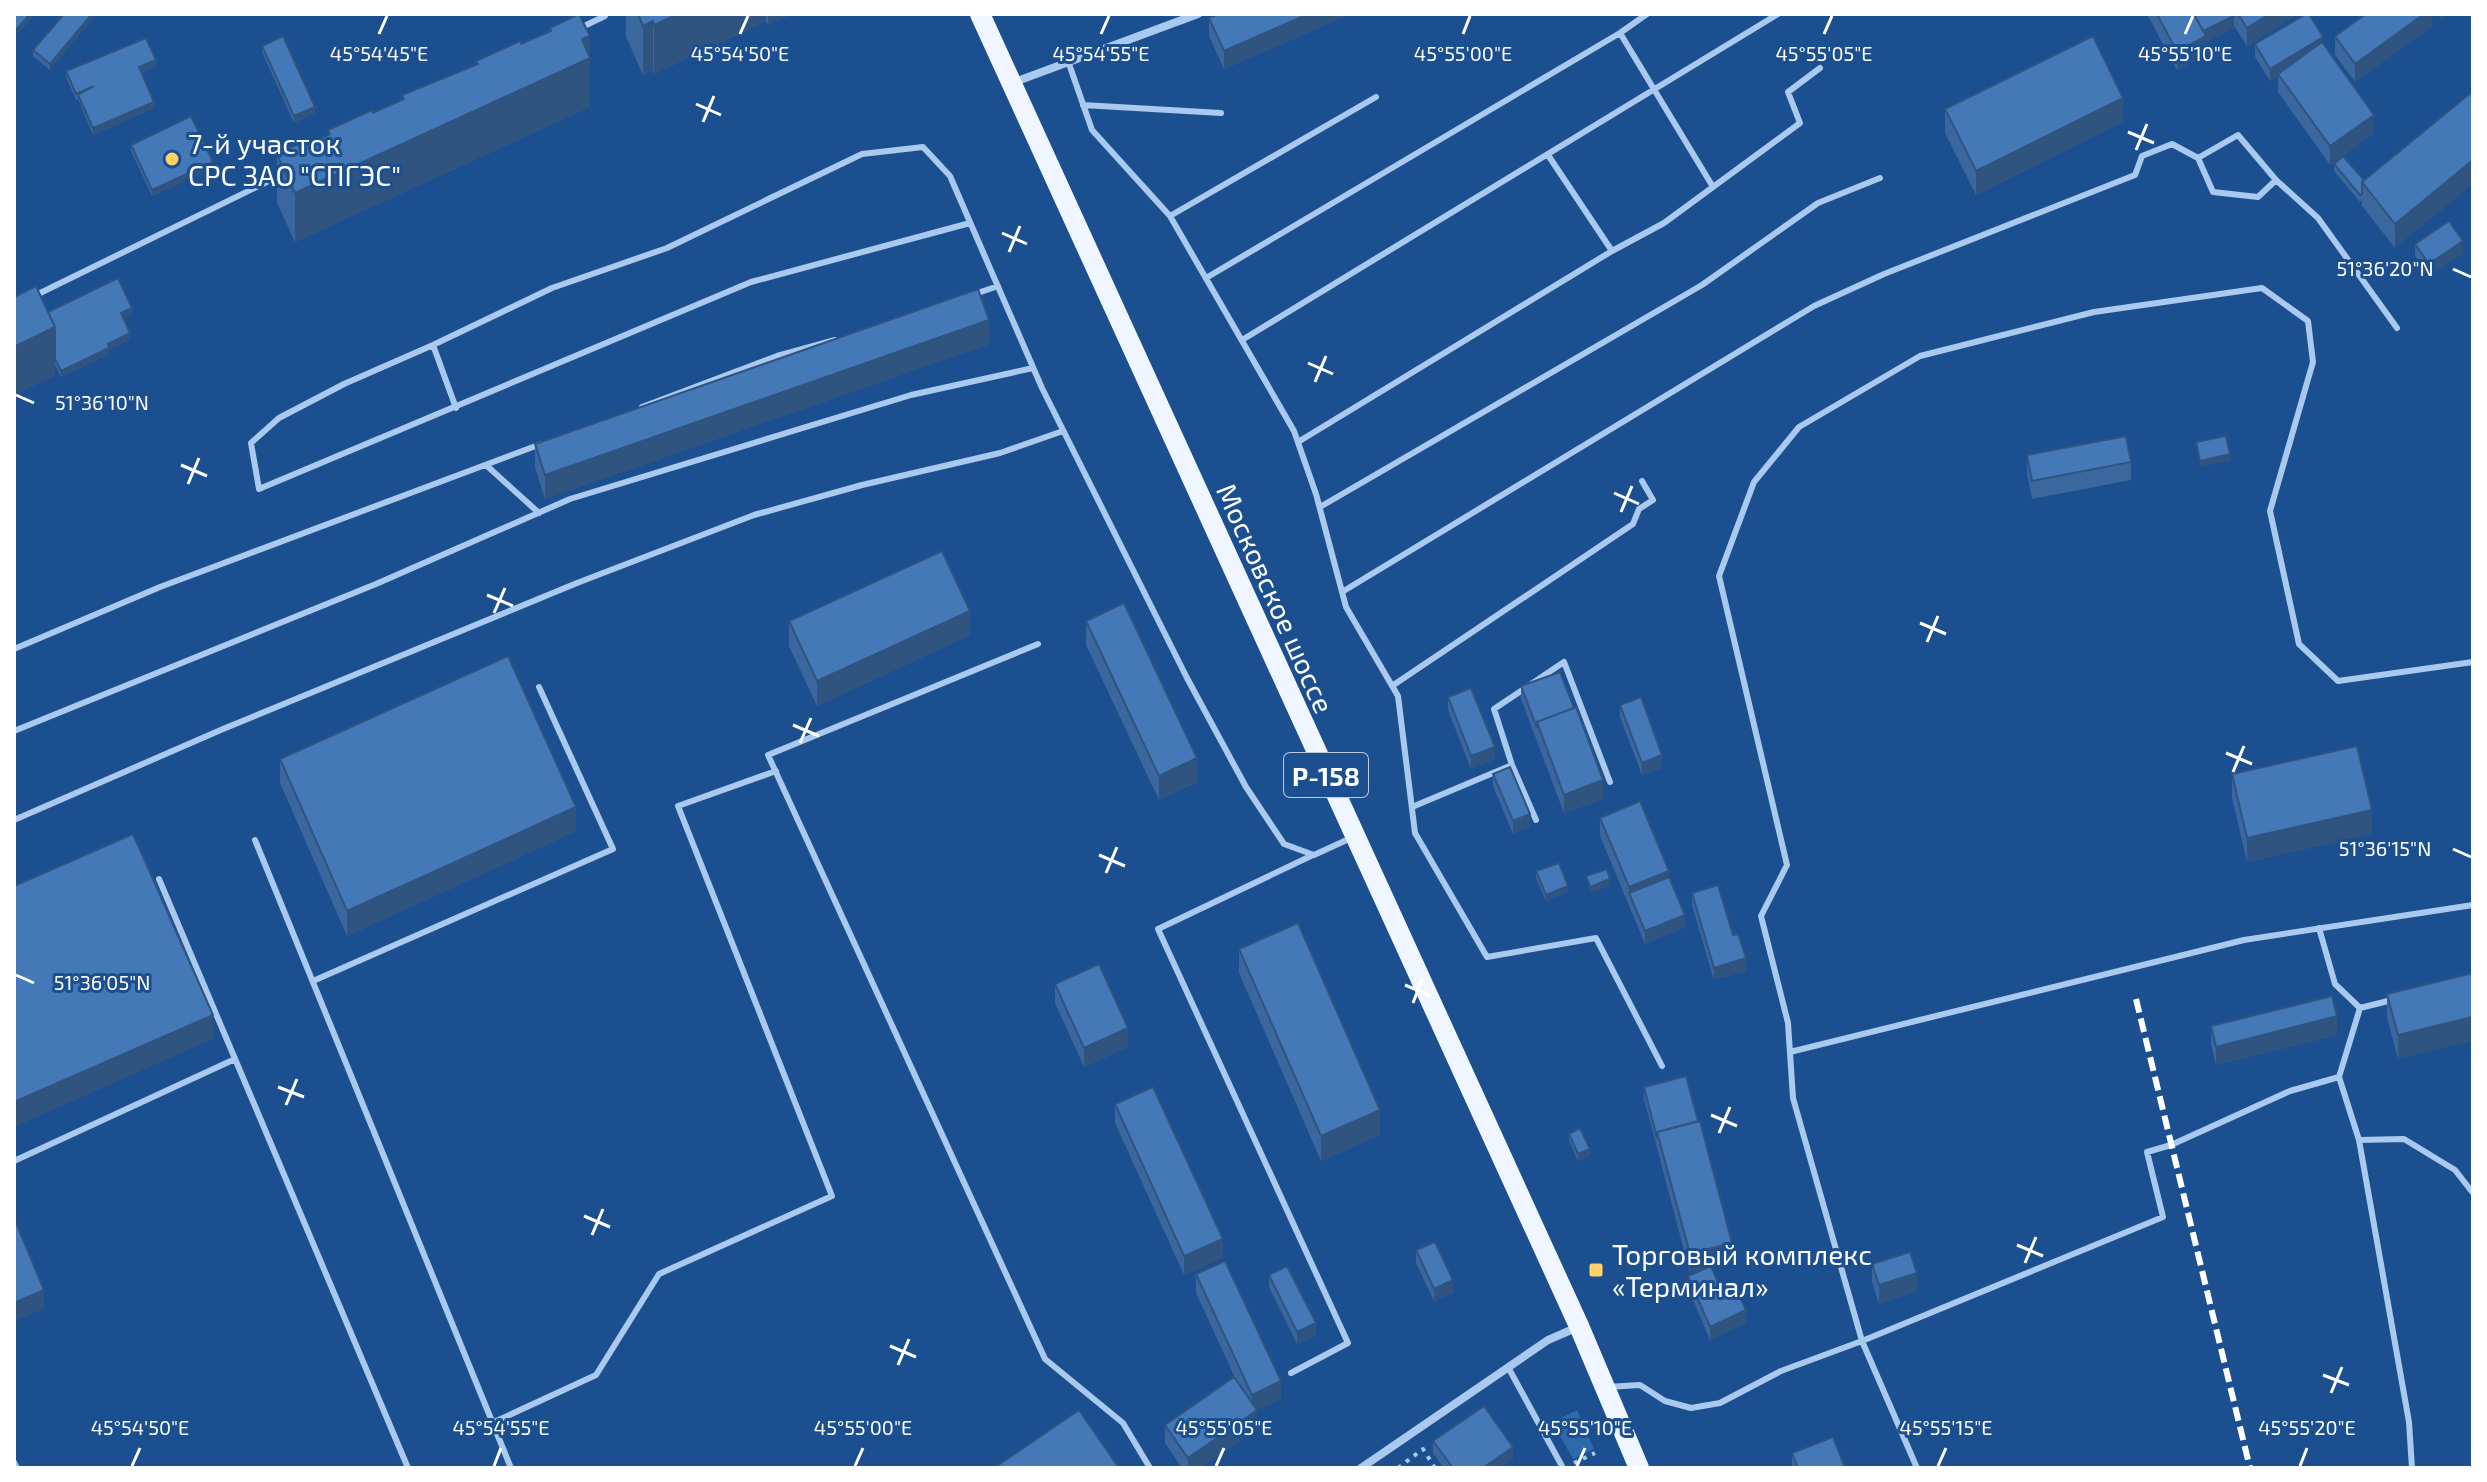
<svg xmlns="http://www.w3.org/2000/svg" width="2487" height="1482" font-family="'Exo 2',sans-serif">
<style>
.grass{fill:#2e69ad}
.lines{fill:none;stroke-linecap:round;stroke-linejoin:round}
.path{stroke:#a9c9ee;stroke-width:4;stroke-dasharray:4 6;stroke-linecap:butt}
.lane{stroke:#a9c9ee;stroke-width:6}
.street{stroke:#a9c9ee;stroke-width:8}
.primary{stroke:#f0f6ff;stroke-width:20}
.rail{stroke:#fff;stroke-width:6;stroke-dasharray:14 6;stroke-linecap:butt}
.wall{fill:#3a679d}
.shaded-wall{fill:#305480}
.building{fill:#4478b7;stroke:#305480;stroke-width:2}
.ticks{fill:none;stroke:#fff;stroke-width:3}
.poi-dot{fill:#ffd166;stroke:#1b4f8f;stroke-width:3}
.labels{text-anchor:middle;dominant-baseline:central;stroke-width:6;stroke-linejoin:round;paint-order:stroke}
.shield{fill:#1b4f8f;stroke:#bbcadd;stroke-width:2}
.shield-label{font-size:26px;font-weight:bold;fill:#fff}
.poi-label{font-size:28px;fill:#fff;stroke:#1b4f8f;text-anchor:start}
.street-label{font-size:28px;fill:#fff;stroke:#1b4f8f}
.ticks-label{font-size:20px;text-anchor:middle;fill:#fff;stroke:#1b4f8f;stroke-width:6;stroke-linejoin:round;paint-order:stroke}
</style>
<rect width="100%" height="100%" fill="#1b4f8f"/>
<path class="grass" d="M1577 1410 1594 1449 1573 1459 1552 1422Z"/>
<g class="lines">
<path class="path" d="M1574 1463 1595 1453
M1398 1468 1423 1449 1435 1468"/>
<path class="lane" d="M578 29 605 16V14
M1620 33 1713 187
M1068 61 1092 130 1170 216 1294 431 1316 494 1346 607 1398 696 1415 833 1487 957 1596 938 1662 1066
M1083 105 1221 113
M1548 155 1612 251
M2276 180 2318 218 2397 328
M1170 216 1376 97
M970 223 751 282 259 489 251 443 279 418 344 384 433 345 552 288 667 248 862 154 923 147 950 176 1042 388 1187 678 1246 787 1284 844 1314 855 1351 838
M1206 278 1620 33 1647 14
M975 294 998 286
M32 297 281 175
M1242 340 1778 14
M433 345 456 408
M642 407 777 356 835 340
M1298 442 1612 251 1664 223 1800 123 1788 92 1820 68
M486 465 539 513
M1320 507 1702 285 1818 203 1880 178
M1342 592 1814 306 1884 274 2135 175 2142 156 2172 144 2198 158 2213 192 2258 197 2276 180 2238 135 2198 158
M1038 644 768 755 1045 1359 1123 1423 1150 1468
M14 649 160 587 541 444
M1392 686 1633 524 1639 509 1653 500 1642 481
M14 731 376 584 570 499 911 395 1033 368
M1412 807 1512 765
M14 820 223 729 577 583 754 515 862 485 1000 453 1063 431
M1536 820 1512 765 1494 709 1564 662 1610 782
M255 840 511 1468
M159 879 408 1468
M2319 928 2335 984 2360 1008 2339 1077 2359 1140 2409 1422 2412 1468
M313 981 613 849 539 687
M2360 1008 2392 1000
M1790 1052 2244 940 2473 905
M2339 1077 2290 1091 2171 1145 2147 1152 2163 1217 1862 1341 1793 1098 1788 1023 1761 916 1787 865 1719 576 1754 482 1799 427 1920 356 2094 312 2262 288 2308 321 2313 362 2270 511 2299 644 2338 681 2473 662
M2359 1140 2404 1139 2455 1170 2473 1193
M14 1161 235 1059
M1508 1367 1563 1468
M1291 1373 1348 1343 1158 929 1313 855
M1607 1387 1640 1385 1665 1401 1691 1408 1720 1403 1781 1371 1862 1341 1917 1468
M492 1423 596 1375 659 1274 832 1196 678 806 776 771
M14 1462 17 1468"/>
<path class="street" d="M1012 83 1198 14
M1361 1468 1548 1340 1578 1327"/>
<path class="primary" d="M980 14 1579 1326 1639 1468"/>
<path class="rail" d="M2136 999 2250 1468"/>
</g>
<path class="wall" d="M64 14 50 70 33 56V50Z
M626 14H792L768 25 766 21 654 74 653 70 643 75 626 37Z
M1218 14H1350L1224 69 1209 36V18Z
M2147 14H2298L2247 46 2234 26V28L2206 42V55L2177 70Z
M2432 14V26L2355 82 2335 55V36Z
M550 28 590 36V107L295 242 277 203V154L300 148 328 134V130L373 113 402 100V95L476 65V61L521 44 550 32Z
M2323 43 2374 133 2330 165 2278 92V76L2270 81 2255 57V44Z
M262 46 315 113 294 123 262 52Z
M156 66 141 73 154 108 93 135 78 99 76 100 66 77V71Z
M2473 91 2395 248 2362 206V200L2360 202 2334 171V164L2364 180Z
M1945 109 2123 122 1976 195 1945 133Z
M131 145 213 168 152 196 131 151Z
M2415 244 2463 253 2429 276 2415 256Z
M48 312 132 314 123 318 130 339 109 350V354L61 377 55 365V376Z
M989 344 545 499 535 468V444Z
M2027 455 2131 462V480L2032 499 2027 473Z
M789 621 970 635 817 706 789 646Z
M1086 621 1197 782 1159 800 1086 645Z
M1521 686 1603 799 1564 813 1521 699Z
M1448 697 1495 759 1471 769 1448 710Z
M1620 705 1662 768 1642 775 1620 717Z
M280 759 576 831 347 936 280 783Z
M1493 774 1530 826 1513 834 1493 786Z
M2232 774 2372 834 2247 862 2232 798Z
M1600 818 1669 877 1685 927 1645 944 1600 836Z
M1536 871 1568 892 1546 901 1536 878Z
M1692 893 1746 971 1714 980 1692 905Z
M1239 949 1380 1135 1321 1161 1239 973Z
M2473 973 2398 1059 2387 1018V994Z
M1055 984 1128 1047 1084 1067 1055 1003Z
M2211 1026 2337 1035 2216 1065 2211 1044Z
M1644 1087 1732 1262 1712 1267 1721 1290 1746 1323 1710 1340 1688 1288V1276L1705 1269 1690 1273 1644 1099Z
M1115 1104 1223 1258 1184 1275 1115 1123Z
M1569 1134 1590 1155 1578 1161 1569 1140Z
M1416 1250 1453 1293 1434 1301 1416 1263Z
M1872 1264 1917 1291 1879 1304 1872 1282Z
M1196 1274 1281 1399 1257 1410V1429L1199 1468H1182L1165 1443V1425L1237 1382 1196 1293Z
M1269 1275 1316 1335 1297 1344 1269 1287Z
M1433 1441 1513 1459 1501 1468H1444L1433 1453Z
M1792 1453 1845 1468H1792Z"/>
<path class="shaded-wall" d="M30 14H36L17 35V29Z
M92 14H97L50 70V64Z
M678 14H766V21L654 74V25Z
M768 14H792L768 25Z
M1308 14H1350L1224 69V51Z
M2269 14H2298L2247 46V28Z
M2424 14H2432V26L2355 82V64Z
M2440 14H2449L2440 21Z
M2234 16V28L2206 42V55L2177 70V52L2201 33Z
M653 21V70L643 75V26Z
M590 36V107L295 242V193Z
M2323 37V50L2278 74V76L2270 81V69Z
M156 60V66L139 73V67Z
M2123 98V122L1976 195V171Z
M154 102V108L93 135V128Z
M315 107V113L294 123V116Z
M2374 115V133L2330 165V146Z
M2473 160V184L2395 248V224Z
M213 162V168L152 196V190Z
M2463 241V253L2429 276V264Z
M132 308V314L121 319V313Z
M989 320V344L545 499V475Z
M55 327V376L14 395V347Z
M130 333V339L109 350V354L61 377V371L108 344Z
M2230 454V461L2200 467V461Z
M970 611V635L817 706V681Z
M1495 747V759L1471 769V756Z
M1662 755V768L1642 775V763Z
M1197 758V782L1159 800V776Z
M1603 780V799L1564 813V795Z
M576 807V831L347 936V911Z
M2372 810V834L2247 862V838Z
M1530 814V826L1513 834V821Z
M1669 871V889L1629 893V887Z
M1610 879V886L1590 893V887Z
M1568 886V892L1546 901V895Z
M1685 915V927L1645 944V931Z
M1746 958V971L1714 980V968Z
M213 1015V1039L14 1127V1102Z
M2337 1016V1035L2216 1065V1047Z
M2473 1017V1041L2398 1059V1035Z
M1128 1028V1047L1084 1067V1048Z
M1380 1110V1135L1321 1161V1136Z
M1590 1149V1155L1578 1161V1154Z
M1223 1239V1258L1184 1275V1256Z
M1732 1243V1262L1690 1273V1254Z
M1917 1273V1291L1879 1304V1285Z
M1453 1280V1293L1434 1301V1289Z
M44 1290V1309L14 1321V1303Z
M1746 1310V1323L1710 1340V1327Z
M1316 1323V1335L1297 1344V1332Z
M1281 1381V1399L1252 1413V1395Z
M1257 1410V1429L1199 1468H1188V1458Z
M1513 1447V1459L1501 1468H1483Z"/>
<path class="building" d="M14 14H30L17 29 14 26Z
M64 14H92L50 64 33 50Z
M579 14 590 36 582 39 590 58 295 193 277 154 298 144 300 148 330 134 328 130 372 110 373 113 404 99 402 95 478 64 476 61 520 41 521 44 551 31 550 28Z
M638 14H678L654 25 653 21 643 26Z
M1218 14H1308L1224 51 1209 18Z
M2157 14H2194L2206 36 2177 52Z
M2194 14H2234V16L2203 31Z
M2238 14H2269L2247 28Z
M2306 14H2309L2323 37 2270 69 2255 44Z
M2366 14H2424L2355 64 2335 36Z
M283 36 315 107 294 116 262 46Z
M2093 36 2123 98 1976 171 1945 109Z
M146 38 156 60 139 67 154 102 93 128 78 95 94 86 76 94 66 71Z
M2322 42 2374 115 2330 146 2278 74Z
M2473 91V160L2395 224 2362 182Z
M191 116 213 162 152 190 131 145Z
M2343 156 2364 180 2362 182V194L2360 195 2334 164Z
M2449 221 2463 241 2429 264 2415 244Z
M118 278 132 308 121 313 130 333 108 344 109 348 61 371 55 359V327L48 312Z
M36 286 55 327 14 347V297Z
M978 289 989 320 545 475 535 444Z
M2126 436 2131 462 2032 481 2027 455Z
M2226 436 2230 454 2200 461 2196 442Z
M942 551 970 611 817 681 789 621Z
M1124 603 1197 758 1159 776 1086 621Z
M508 656 576 807 347 911 280 759Z
M1560 672 1574 708 1537 722V728L1521 686Z
M1471 688 1495 747 1471 756 1448 697Z
M1641 697 1662 755 1642 763 1620 705Z
M1576 707 1603 780 1564 795 1537 722Z
M2357 746 2372 810 2247 838 2232 774Z
M1510 767 1530 814 1513 821 1493 774Z
M1640 801 1669 871 1629 887 1600 818Z
M133 834 213 1015 14 1102V886Z
M1559 863 1568 886 1546 895 1536 871Z
M1607 869 1610 879 1590 887 1586 876Z
M1669 877 1685 915 1645 931 1629 893Z
M1718 885 1733 935 1738 934 1746 958 1714 968 1692 893Z
M1298 923 1380 1110 1321 1136 1239 949Z
M1099 964 1128 1028 1084 1048 1055 984Z
M2473 973V1017L2398 1035 2387 994Z
M2332 996 2337 1016 2216 1047 2211 1026Z
M1686 1076 1698 1121 1657 1132V1138L1644 1087Z
M1153 1087 1223 1239 1184 1256 1115 1104Z
M1700 1121 1732 1243 1690 1254 1657 1132Z
M1580 1128 1590 1149 1578 1154 1569 1134Z
M14 1218 44 1290 14 1303Z
M1435 1242 1453 1280 1434 1289 1416 1250Z
M1910 1252 1917 1273 1879 1285 1872 1264Z
M1225 1261 1281 1381 1252 1395 1196 1274Z
M1287 1266 1316 1323 1297 1332 1269 1275Z
M1711 1266 1721 1290 1734 1284 1746 1310 1710 1327 1688 1276Z
M1234 1377 1257 1410 1188 1458 1165 1425Z
M1484 1406 1513 1447 1483 1468H1453L1433 1441Z
M1079 1410 1119 1468H994Z
M1833 1437 1845 1468H1798L1792 1453Z"/>
<path class="ticks" d="M379 34 387 16M740 34 748 16M1101 34 1109 16M1463 34 1470 16M1824 34 1832 16M2185 34 2193 16M696 104 721 115M703 122 714 96M2128 132 2154 143M2136 150 2147 124M1002 233 1027 244M1009 252 1020 226M2453 269 2471 277M1308 363 1333 374M1315 382 1326 356M16 395 34 403M181 465 207 476M188 484 199 458M1614 493 1639 504M1621 512 1632 486M487 595 513 606M494 613 505 588M1920 623 1946 634M1927 642 1938 616M793 725 819 736M800 743 811 718M2226 753 2252 764M2233 772 2244 746M2453 849 2471 857M1099 855 1125 866M1106 873 1117 847M16 975 34 983M1405 985 1431 996M1413 1003 1423 977M278 1087 304 1097M286 1105 297 1079M1711 1115 1737 1126M1719 1133 1730 1107M584 1216 610 1227M592 1235 603 1209M2017 1245 2043 1256M2025 1263 2036 1237M890 1346 916 1357M898 1365 909 1339M2323 1375 2349 1385M2331 1393 2342 1367M132 1466 140 1448M494 1466 501 1448M855 1466 863 1448M1216 1466 1224 1448M1577 1466 1585 1448M1938 1466 1946 1448M2300 1466 2307 1448"/>
<g class="poi-dot">
<circle cx="172" cy="159" r="8"/>
<rect x="1588" y="1262" width="16" height="16" rx="4"/>
</g>
<g class="labels">
<rect class="shield" x="1284" y="753" width="84" height="44" rx="6"/>
<g class="shield-label">
<text x="1326" y="775">Р-158</text>
</g>
<g class="poi-label">
<text x="188" y="143">7-й участок<tspan x="188" dy="32">СРС ЗАО "СПГЭС"</tspan></text>
<text x="1612" y="1254">Торговый комплекс<tspan x="1612" dy="32">«Терминал»</tspan></text>
</g>
<g class="street-label">
<text transform="translate(1276 598) rotate(66)">Московское шоссе</text>
</g>
</g>
<g class="ticks-label">
<text x="379" y="61">45°54'45"E</text>
<text x="740" y="61">45°54'50"E</text>
<text x="1101" y="61">45°54'55"E</text>
<text x="1463" y="61">45°55'00"E</text>
<text x="1824" y="61">45°55'05"E</text>
<text x="2185" y="61">45°55'10"E</text>
<text x="2385" y="276">51°36'20"N</text>
<text x="102" y="410">51°36'10"N</text>
<text x="2385" y="856">51°36'15"N</text>
<text x="102" y="990">51°36'05"N</text>
<text x="140" y="1435">45°54'50"E</text>
<text x="501" y="1435">45°54'55"E</text>
<text x="863" y="1435">45°55'00"E</text>
<text x="1224" y="1435">45°55'05"E</text>
<text x="1585" y="1435">45°55'10"E</text>
<text x="1946" y="1435">45°55'15"E</text>
<text x="2307" y="1435">45°55'20"E</text>
</g>
<rect width="2487" height="1482" fill="none" stroke="#ffffff" stroke-width="32"/>
</svg>
